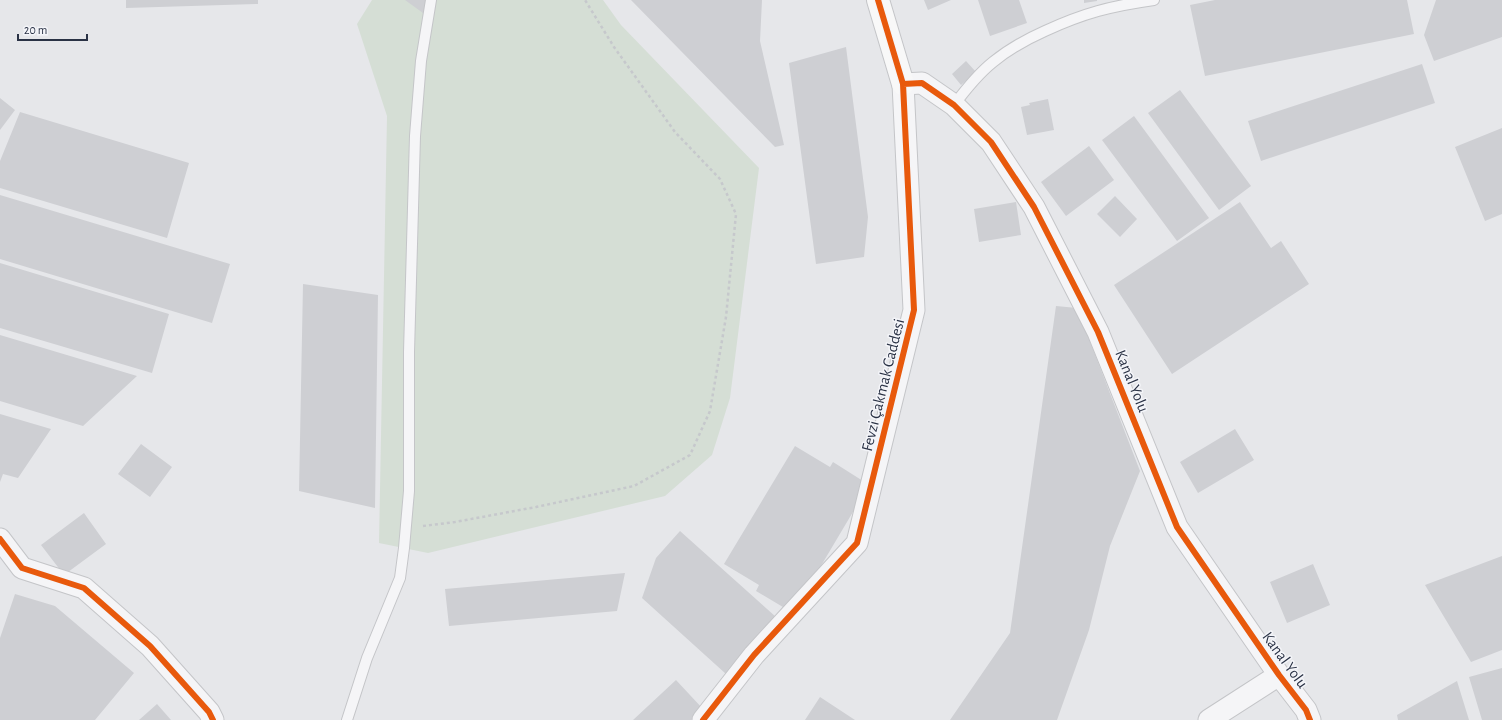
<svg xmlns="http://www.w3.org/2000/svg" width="1502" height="720" font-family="'Alegreya Sans',sans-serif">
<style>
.green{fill:#d5ded5}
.building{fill:#cecfd3}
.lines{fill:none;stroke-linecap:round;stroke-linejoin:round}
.lane-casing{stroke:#c4c5c8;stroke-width:12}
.street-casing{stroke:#c4c5c8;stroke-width:23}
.secondary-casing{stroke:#c4c5c8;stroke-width:24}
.path{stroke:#c6c8cc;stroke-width:2.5;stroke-dasharray:3 3;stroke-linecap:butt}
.lane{stroke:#f5f5f7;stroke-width:10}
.street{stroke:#f5f5f7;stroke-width:21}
.secondary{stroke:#f8f8f8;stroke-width:22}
.cycleway-casing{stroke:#f4f5f9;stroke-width:8}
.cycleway{stroke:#e8590c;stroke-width:6}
.labels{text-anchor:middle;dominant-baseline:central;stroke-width:3;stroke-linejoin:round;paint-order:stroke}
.street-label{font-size:16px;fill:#2a3245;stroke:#f4f5f9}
</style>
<rect width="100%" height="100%" fill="#e6e7ea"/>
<path class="green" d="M372 0H603L621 25 759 168 730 398 712 455 665 496 428 553 379 543 387 116 357 24Z"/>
<path class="building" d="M126 0H258V4L126 8Z
M405 0H433L423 13Z
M631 0H762L760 41 784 145 775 147Z
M924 0H951L928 10Z
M978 0H1019L1027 23 990 36Z
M1084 0H1097V1L1084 3Z
M1215 0H1407L1414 34 1205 76 1190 5Z
M1436 0H1502V37L1434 61 1424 35Z
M846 47 868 217 864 257 816 264 789 63Z
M966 61 976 72 961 85 952 74Z
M1422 64 1435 103 1261 161 1248 121Z
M1180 90 1251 186 1219 210 1148 113Z
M0 98 15 110 0 130Z
M1048 99 1054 130 1027 135 1021 107 1030 105 1029 103Z
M20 112 189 163 167 238 0 188V161Z
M1134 116 1209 218 1177 241 1102 140Z
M1502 128V214L1485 221 1455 147Z
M1089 146 1114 180 1066 216 1041 182Z
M0 195 230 264 212 323 0 259Z
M1115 196 1137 219 1120 237 1097 214Z
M1016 202 1021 235 979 242 974 209Z
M1240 202 1271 248 1281 241 1309 284 1172 374 1114 285Z
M0 263 169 314 152 373 0 328Z
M303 284 378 295 375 508 299 491Z
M1056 306 1077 308 1140 471 1110 546 1089 630 1057 720H950L1010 633Z
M0 335 137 376 83 426 0 401Z
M0 414 51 429 18 478 3 474 0 482Z
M1235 429 1254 460 1198 493 1180 462Z
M141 444 172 467 150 497 118 474Z
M795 446 830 467 833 462 863 481V495L793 613 756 591 759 585 724 564Z
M84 513 106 544 64 575 41 545Z
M680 531 776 617 726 674 642 598 656 558Z
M1502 556V650L1471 662 1425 585Z
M1313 564 1330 605 1287 623 1270 582Z
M625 573 617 611 449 626 445 589Z
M15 594 55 606 134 673 95 720H0V638Z
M1502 668V720H1482L1469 677Z
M676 680 703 709 691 720H633Z
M1457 681 1469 720H1398L1397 715Z
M820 697 855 720H805Z
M157 704 171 720H139Z"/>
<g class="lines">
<defs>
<path id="lane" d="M954 105C966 89 978 74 993 62 1009 49 1027 39 1045 31 1084 13 1111 6 1154 0
M347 720 367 658 400 578 404 548 409 491V352L415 136 421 61 431 0"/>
<path id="street" d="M0 539 22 568 84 588 150 646 209 712 213 720
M703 720 754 655 857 543 914 310 903 84 922 83 954 105 991 142 1034 207 1098 332 1177 527 1279 675 1306 710 1310 720
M1209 720 1279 675"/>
<path id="secondary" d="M878 0 903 84"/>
</defs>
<use href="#lane" class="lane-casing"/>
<use href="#street" class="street-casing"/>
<use href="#secondary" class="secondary-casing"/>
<path class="path" d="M423 526 455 522 536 507 634 486 690 455 710 411 726 317 736 214 720 179 675 132 614 47 585 0"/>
<use href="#lane" class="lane"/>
<use href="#street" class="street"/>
<use href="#secondary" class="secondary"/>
<defs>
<path id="cycleway" d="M903 84 922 83 954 105 991 142 1034 207 1098 332 1177 527 1279 675 1306 710 1310 720
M0 539 22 568 84 588 150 646 209 712 213 720
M703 720 754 655 857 543 914 310 903 84 878 0"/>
</defs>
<use href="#cycleway" class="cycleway-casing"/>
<use href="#cycleway" class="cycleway"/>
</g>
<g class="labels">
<g class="street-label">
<text transform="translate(1132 381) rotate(68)">Kanal Yolu</text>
<text transform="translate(883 385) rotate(-76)">Fevzi Çakmak Caddesi</text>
<text transform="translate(1285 660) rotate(54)">Kanal Yolu</text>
</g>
</g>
<path d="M18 34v6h69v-6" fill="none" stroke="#2a3245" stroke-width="2"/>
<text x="24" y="34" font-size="12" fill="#2a3245" stroke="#f4f5f9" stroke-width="3" paint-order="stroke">20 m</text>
</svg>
